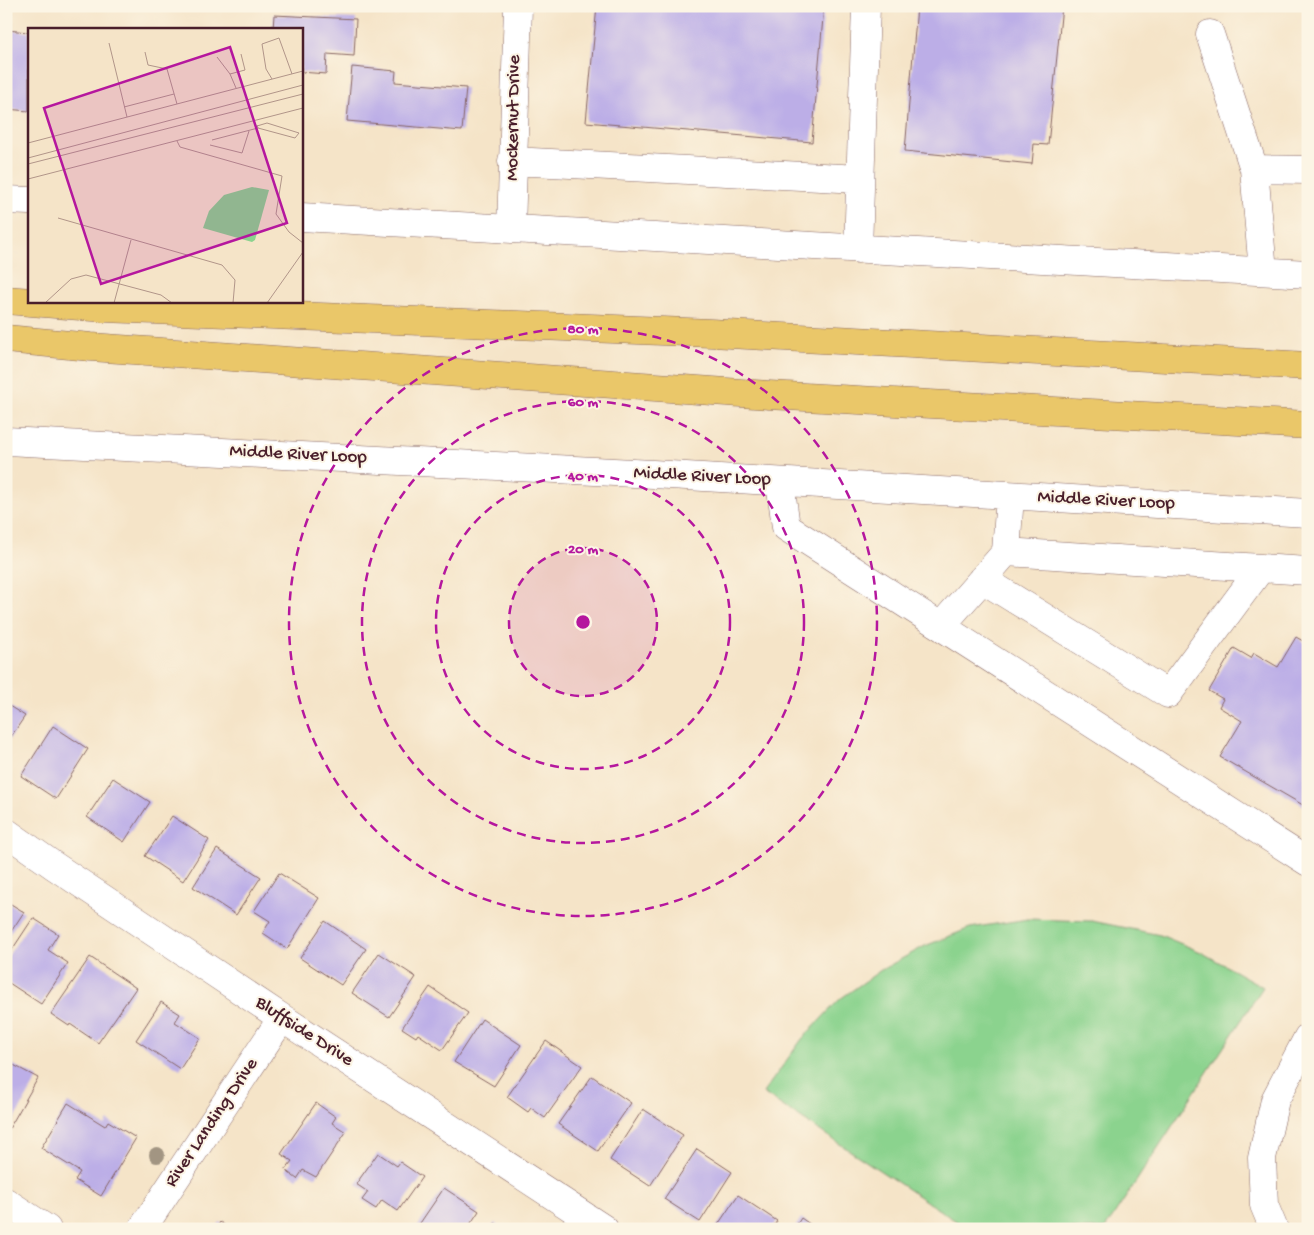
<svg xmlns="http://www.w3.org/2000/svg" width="1314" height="1235" font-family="'Gochi Hand',sans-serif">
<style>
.green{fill:#8bd38e;stroke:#6a795c}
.building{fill:#bcaee7}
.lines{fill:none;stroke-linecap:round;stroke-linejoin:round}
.minor-casing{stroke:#866462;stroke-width:29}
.highway-casing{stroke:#866462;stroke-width:29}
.minor{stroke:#fff;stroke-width:28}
.highway{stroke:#eac769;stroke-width:28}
.tree{fill:#a29582}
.ring{fill:none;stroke:#b5179e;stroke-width:2.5;stroke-dasharray:9 6}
.labels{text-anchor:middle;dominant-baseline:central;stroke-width:4;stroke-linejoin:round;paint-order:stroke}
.street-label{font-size:19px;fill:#4a1f2b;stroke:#fcf5e5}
.inset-road{fill:none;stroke:#b19589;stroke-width:1}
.view{fill:#b5179e;fill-opacity:0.15;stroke:#b5179e;stroke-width:2.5}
.inset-edge{fill:none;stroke:#4a1f2b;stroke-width:2.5}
.centre{fill:#b5179e;stroke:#fcf5e5;stroke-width:2.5}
.ring-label{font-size:15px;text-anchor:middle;font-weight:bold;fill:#b5179e;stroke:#fcf5e5;stroke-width:4;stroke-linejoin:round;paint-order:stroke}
</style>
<rect width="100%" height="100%" fill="#fcf5e5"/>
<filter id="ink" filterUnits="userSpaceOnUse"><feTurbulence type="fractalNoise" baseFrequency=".02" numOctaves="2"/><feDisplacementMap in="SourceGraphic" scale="10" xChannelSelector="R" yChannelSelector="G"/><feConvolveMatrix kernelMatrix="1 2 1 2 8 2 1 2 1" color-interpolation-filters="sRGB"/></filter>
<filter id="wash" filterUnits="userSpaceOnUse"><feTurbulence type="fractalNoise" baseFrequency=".0096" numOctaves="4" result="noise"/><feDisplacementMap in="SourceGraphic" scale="20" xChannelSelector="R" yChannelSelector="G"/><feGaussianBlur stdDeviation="1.12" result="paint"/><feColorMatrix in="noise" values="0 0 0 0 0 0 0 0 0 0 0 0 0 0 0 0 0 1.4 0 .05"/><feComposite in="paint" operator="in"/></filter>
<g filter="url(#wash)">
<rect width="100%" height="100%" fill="#f5e4c8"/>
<path class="green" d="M1028 919 1092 921 1160 935 1201 952 1263 987 1105 1229H968L763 1093 802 1039 840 999 881 970 925 946 970 928Z"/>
<g id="blocks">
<path class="building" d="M597 6H824L812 142 586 122Z
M917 6H1062L1048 145 1034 144 1032 164 905 151Z
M274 15 356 19 354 56 327 54 326 74 301 72V29H273Z
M6 30 29 32V111L6 109Z
M352 67 396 71 395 82 466 88 462 131 347 121Z
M1296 637 1308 644V808L1220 757 1242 721 1219 707 1223 699 1209 691 1234 648 1251 658 1254 653 1278 667Z
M6 704 25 716 6 744Z
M53 726 88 749 56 799 21 776Z
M113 778 150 802 124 842 87 817Z
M172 816 209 840 183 881 145 856Z
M217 849 261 877 236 915 193 887Z
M279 873 319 898 287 949 263 933 270 921 254 911Z
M6 901 24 912 6 939Z
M33 918 58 934 48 950 68 963 41 1004 6 981V959Z
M325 921 366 949 341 985 300 958Z
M379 953 416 977 389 1017 352 993Z
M90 957 136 988 98 1043 70 1024 69 1026 51 1014Z
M430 987 468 1013 442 1050 418 1034 416 1037 402 1028Z
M161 1002 180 1014 175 1022 200 1038 180 1069 136 1040Z
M482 1019 521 1045 494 1086 454 1062Z
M546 1041 582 1066 545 1118 531 1108 528 1112 507 1097Z
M6 1061 38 1078 6 1134Z
M592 1076 631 1103 598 1151 558 1124Z
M68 1103 105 1126 108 1121 136 1138 101 1196 75 1180 80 1172 41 1148Z
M316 1103 336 1117 332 1123 346 1132 316 1177 303 1170 297 1179 285 1170 292 1161 281 1154Z
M643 1109 683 1135 650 1186 610 1160Z
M697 1149 732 1172 700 1222 664 1199Z
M378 1153 397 1166 400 1162 422 1177 398 1211 382 1200 376 1209 362 1200 368 1192 356 1184Z
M444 1188 479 1211 467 1229H416Z
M738 1195 777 1221 772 1229H715Z
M801 1218 817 1229H794Z
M220 1222 230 1229H216Z
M495 1223 504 1229H490Z"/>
</g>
</g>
<g filter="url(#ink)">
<use href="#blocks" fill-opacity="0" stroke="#866462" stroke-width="1"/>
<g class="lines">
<defs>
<path id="minor" d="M1210 34 1254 169
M512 161 860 179
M6 200 29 201
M301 217 1308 274
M511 229 518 6
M858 249 866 6
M1263 271 1254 169 1308 170
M6 441 653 474 1308 513
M780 482 786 527 1308 862
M1006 552 1308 571
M982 579 1168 694 1261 568
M941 626 1006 552 1010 496
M6 832 53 865 282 1018 604 1229
M6 1202 47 1229
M142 1229 282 1018
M1274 1229 1264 1205 1262 1158 1275 1100 1308 1037"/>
<path id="highway" d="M6 300 105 308 711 333 1308 366
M6 339 91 347 769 395 1308 425"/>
</defs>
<use href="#minor" class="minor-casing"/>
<use href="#highway" class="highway-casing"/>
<use href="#minor" class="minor"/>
<use href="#highway" class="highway"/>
</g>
<circle class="tree" cx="157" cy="1155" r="8"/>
</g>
<circle cx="583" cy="622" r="74" fill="#b5179e" fill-opacity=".12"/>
<g class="ring">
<circle cx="583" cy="622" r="74"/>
<circle cx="583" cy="622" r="147"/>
<circle cx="583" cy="622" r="221"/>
<circle cx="583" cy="622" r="294"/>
</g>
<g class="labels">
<g class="street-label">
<text transform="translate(514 118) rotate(-89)">Mockernut Drive</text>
<text transform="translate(298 455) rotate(3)">Middle River Loop</text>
<text transform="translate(702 477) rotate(3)">Middle River Loop</text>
<text transform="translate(1106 501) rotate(3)">Middle River Loop</text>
<text transform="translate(304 1032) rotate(33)">Bluffside Drive</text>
<text transform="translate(212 1123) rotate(-56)">River Landing Drive</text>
</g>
</g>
<g transform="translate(28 28)">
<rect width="275" height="275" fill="#f5e4c8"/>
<path d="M224 159 241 162 227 212 224 214 175 200 181 183 196 167Z" fill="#8bd38e"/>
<path class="inset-road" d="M81 15 99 89M117 24 120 37 139 41 149 76M189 29 202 46M244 51 238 41 234 16 251 10 264 46M208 60 202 46 217 42 213 26M96 79 146 66M229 98 239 95 271 105 267 110 230 100M184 112 230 100 229 97M149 113 152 119 254 148 248 186 261 204 275 215M0 115 275 43M182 117 214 125 221 103M0 130 275 57M0 136 275 66M0 151 275 80M30 190 194 237 207 252 205 275M17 275 43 251 58 247 133 267 144 275M86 275 103 212M239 275 275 224"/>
<path class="view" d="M202 19 259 195 73 256 16 80Z"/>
<rect width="275" height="275" class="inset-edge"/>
</g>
<circle cx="583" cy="622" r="8" class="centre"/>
<g class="ring-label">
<text x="583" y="333">80 m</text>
<text x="583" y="406">60 m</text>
<text x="583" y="480">40 m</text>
<text x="583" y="553">20 m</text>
</g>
<rect width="1314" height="1235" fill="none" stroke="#fcf5e5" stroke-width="25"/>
</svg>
